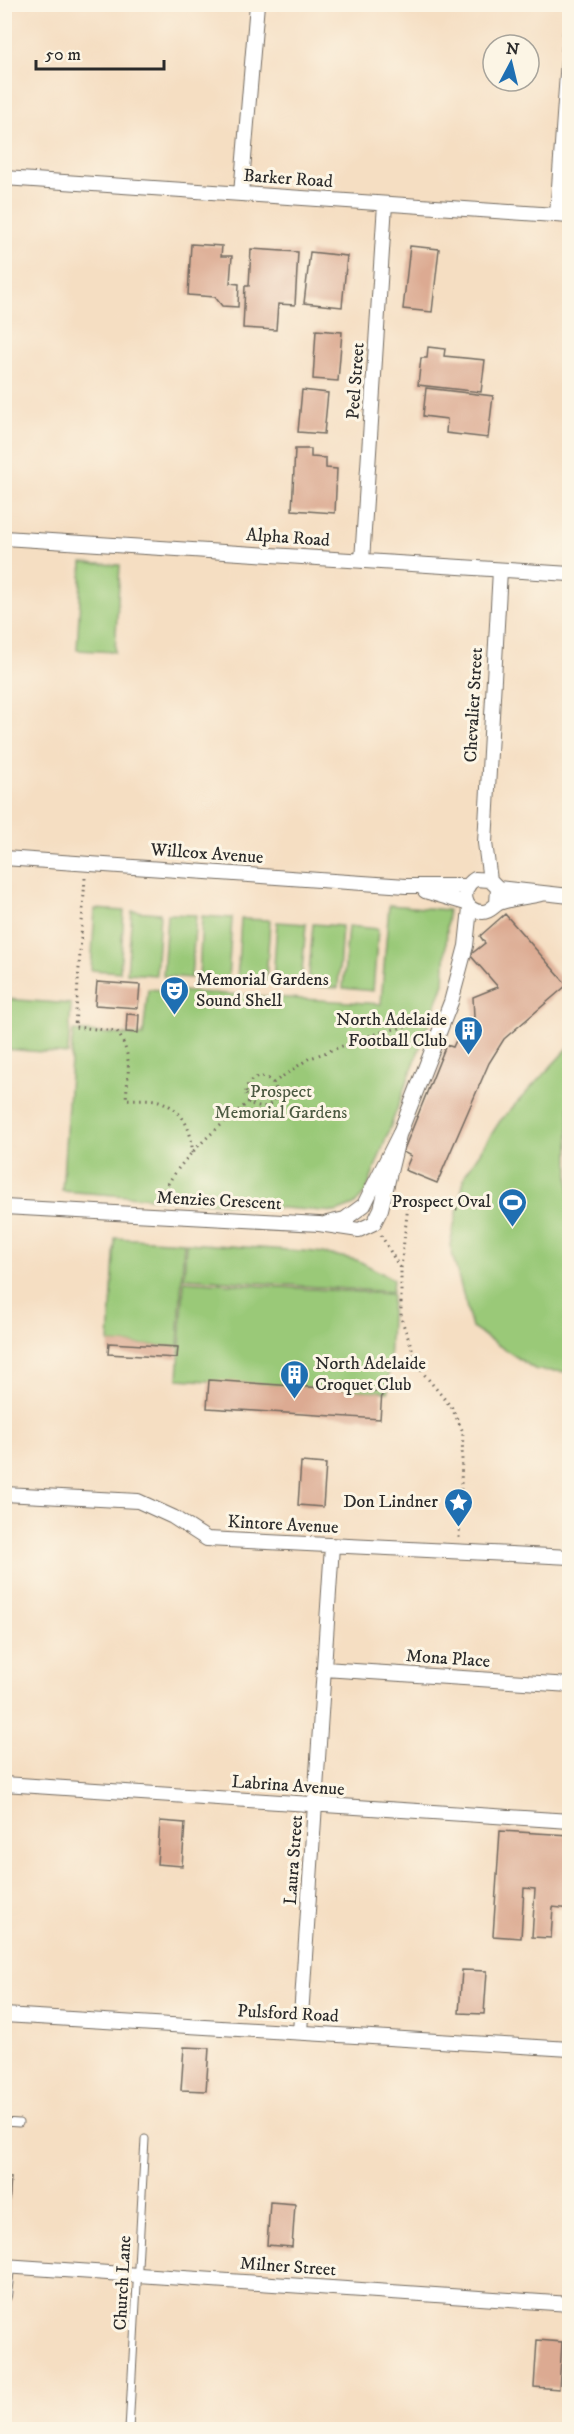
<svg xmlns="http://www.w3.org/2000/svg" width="574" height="2434" font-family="'IM FELL DW Pica',serif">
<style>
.green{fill:#9ac978;stroke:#627a52;stroke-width:1.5}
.building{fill:#dcaa92}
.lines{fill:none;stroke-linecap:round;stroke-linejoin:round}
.service-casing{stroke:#726a60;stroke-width:9}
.minor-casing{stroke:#726a60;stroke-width:16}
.path{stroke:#726a60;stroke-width:3;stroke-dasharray:1.5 4.5;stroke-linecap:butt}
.service{stroke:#fff;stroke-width:7}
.minor{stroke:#fff;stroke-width:14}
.labels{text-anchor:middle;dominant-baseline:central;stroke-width:6;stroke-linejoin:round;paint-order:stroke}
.street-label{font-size:18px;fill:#2b2b2b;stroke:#fcf5e5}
.poi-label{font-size:18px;fill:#2b2b2b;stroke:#fcf5e5;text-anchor:end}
.park-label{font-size:18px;fill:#4c5a42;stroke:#fcf5e5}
</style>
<rect width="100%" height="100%" fill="#fcf5e5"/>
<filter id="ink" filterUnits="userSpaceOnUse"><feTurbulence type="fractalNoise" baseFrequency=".0167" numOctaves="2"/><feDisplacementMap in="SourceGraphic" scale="12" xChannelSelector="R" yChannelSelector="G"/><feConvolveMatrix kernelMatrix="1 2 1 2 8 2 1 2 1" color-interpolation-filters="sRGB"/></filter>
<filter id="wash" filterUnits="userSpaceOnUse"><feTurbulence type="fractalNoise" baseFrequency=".008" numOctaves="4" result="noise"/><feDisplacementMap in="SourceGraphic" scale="24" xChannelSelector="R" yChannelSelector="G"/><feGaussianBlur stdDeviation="1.35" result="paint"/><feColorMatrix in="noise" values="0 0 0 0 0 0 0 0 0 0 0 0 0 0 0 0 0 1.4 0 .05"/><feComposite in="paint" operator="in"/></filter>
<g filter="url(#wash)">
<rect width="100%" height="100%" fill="#f5dec2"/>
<path class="green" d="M82 563 120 565 115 652 77 650Z
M389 905 448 910 444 983 366 1192 354 1205 336 1212 62 1191 73 1031 143 1036 148 989 381 1004Z
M95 909 124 911 120 972 91 970Z
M132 911 160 913 156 975 127 973Z
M167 914 196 915 191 978 163 976Z
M202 916 232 918 228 979 199 978Z
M241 919 270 920 266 982 237 980Z
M277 922 306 924 301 985 273 983Z
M313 924 342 926 338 988 308 986Z
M348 926 378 929 373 991 343 988Z
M5 999 71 1004 68 1054 5 1049Z
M569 1047V1372L536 1370 472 1328 450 1245 465 1175 500 1121Z
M115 1238 184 1242 178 1347 109 1343Z
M186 1243 317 1252 357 1260 393 1279 392 1292 184 1278Z
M184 1281 392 1294 388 1392 178 1379Z"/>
<g id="blocks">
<path class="building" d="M191 244 222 246 221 256H232L230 283 239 284 238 307 222 306 215 297 188 295Z
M410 246 439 249 432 312 403 309Z
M251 249 298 252 295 305 278 304 276 330 243 328 245 286H249Z
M310 252 347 256 342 307 304 303Z
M316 330 342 332 338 381 313 379Z
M428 347 445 349 444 356 485 360 481 392 418 385 421 358H427Z
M426 388 493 396 488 438 446 433 447 419 423 416Z
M302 390 328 393 324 434 298 432Z
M295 449H311V457L326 458V468L337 469 335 513 292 510Z
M505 914 567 985 504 1039 489 1063 437 1183 405 1170 411 1156 403 1152 446 1045 453 1047 459 1034 474 1017 473 997 498 987 470 955 485 943 480 936Z
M97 982 140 985 138 1008 95 1005Z
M127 1014 139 1015 138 1033 126 1032Z
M109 1343 178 1347 177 1358 108 1354Z
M209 1380 382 1392 380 1419 207 1408Z
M301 1462 326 1464 323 1507 298 1505Z
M160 1821 185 1823 182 1866 157 1864Z
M500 1831 570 1835V1909L553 1907 551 1938 532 1937 535 1889 524 1888 521 1938 493 1936Z
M462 1970 487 1971 484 2014 459 2013Z
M184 2047 209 2048 206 2091 181 2090Z
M4 2177H11L8 2220H4Z
M270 2202 295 2204 292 2247 267 2245Z
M537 2340 562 2342 559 2389 534 2387Z"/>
</g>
</g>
<g filter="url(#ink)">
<use href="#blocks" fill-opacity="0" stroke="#726a60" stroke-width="1.5"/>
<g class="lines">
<defs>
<path id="service" d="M4 2122 19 2123
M129 2430 145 2139"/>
<path id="minor" d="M4 178 570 216
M241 194 257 4
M557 215 570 31
M4 538 570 574
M362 561 385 204
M4 858 406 886H466
M490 880 485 843 500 570
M498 888 570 896
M425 891 466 903
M497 904 498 888 490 880 475 879C460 888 462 912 483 912 490 912 493 906 499 903 512 898 528 897 542 894
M4 1207 319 1224 359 1230 374 1223 381 1209 399 1135
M327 1223 345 1219 364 1205 399 1135 451 1002 466 946 470 908
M4 1494 138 1501 173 1517 207 1539 570 1557
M324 1669 570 1685
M4 1784 570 1821
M4 2015 570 2049
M300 2032 332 1546
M4 2266 570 2304
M4 2296 7 2267"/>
</defs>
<use href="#service" class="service-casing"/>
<use href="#minor" class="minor-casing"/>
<path class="path" d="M85 878 75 1027 117 1031C133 1057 128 1070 126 1099 136 1100 150 1098 159 1101 183 1109 193 1131 192 1154
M246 1092a15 15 0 1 1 30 0a15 15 0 1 1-30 0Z
M273 1083 308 1059 377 1033 423 1023
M163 1195C174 1163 222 1123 249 1102
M396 1205 458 1209
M381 1235 401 1270V1318L419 1368 452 1408 463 1432 459 1538
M401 1268 408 1205"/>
<use href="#service" class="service"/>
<use href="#minor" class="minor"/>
</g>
</g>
<defs>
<symbol id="theatre-pin" viewBox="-11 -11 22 30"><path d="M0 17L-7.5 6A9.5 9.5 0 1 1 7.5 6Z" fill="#1f6fb2" stroke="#fcf5e5"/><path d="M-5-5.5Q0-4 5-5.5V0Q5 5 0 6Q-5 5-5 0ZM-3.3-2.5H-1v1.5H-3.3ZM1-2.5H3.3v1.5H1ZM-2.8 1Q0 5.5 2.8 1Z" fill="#fff"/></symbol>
<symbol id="building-pin" viewBox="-11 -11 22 30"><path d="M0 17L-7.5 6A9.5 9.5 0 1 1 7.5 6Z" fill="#1f6fb2" stroke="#fcf5e5"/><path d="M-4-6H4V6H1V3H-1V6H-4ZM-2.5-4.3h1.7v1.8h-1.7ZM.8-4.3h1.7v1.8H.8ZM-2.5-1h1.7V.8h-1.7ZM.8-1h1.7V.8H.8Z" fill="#fff"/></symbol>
<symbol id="stadium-pin" viewBox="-11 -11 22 30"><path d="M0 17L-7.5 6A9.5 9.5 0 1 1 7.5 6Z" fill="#1f6fb2" stroke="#fcf5e5"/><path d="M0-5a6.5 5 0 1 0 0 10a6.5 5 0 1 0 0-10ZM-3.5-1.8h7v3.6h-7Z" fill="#fff"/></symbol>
<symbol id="sight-pin" viewBox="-11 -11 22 30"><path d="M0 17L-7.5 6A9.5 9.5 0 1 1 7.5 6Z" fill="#1f6fb2" stroke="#fcf5e5"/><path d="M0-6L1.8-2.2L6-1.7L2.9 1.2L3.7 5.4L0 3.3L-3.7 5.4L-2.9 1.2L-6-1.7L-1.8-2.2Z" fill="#fff"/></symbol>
</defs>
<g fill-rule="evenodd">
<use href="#theatre-pin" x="158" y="974" width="33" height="45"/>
<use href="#building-pin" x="452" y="1014" width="33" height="45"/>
<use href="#stadium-pin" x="496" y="1186" width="33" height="45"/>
<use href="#building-pin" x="278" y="1358" width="33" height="45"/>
<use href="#sight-pin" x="442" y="1486" width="33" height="45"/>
</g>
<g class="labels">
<g class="street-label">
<text transform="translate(288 179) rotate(4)">Barker Road</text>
<text transform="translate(356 381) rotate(-86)">Peel Street</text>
<text transform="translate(288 538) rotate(4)">Alpha Road</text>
<text transform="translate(474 705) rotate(-87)">Chevalier Street</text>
<text transform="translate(207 854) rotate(4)">Willcox Avenue</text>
<text transform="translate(219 1201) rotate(3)">Menzies Crescent</text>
<text transform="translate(283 1525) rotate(3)">Kintore Avenue</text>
<text transform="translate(448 1659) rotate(4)">Mona Place</text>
<text transform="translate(288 1786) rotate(4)">Labrina Avenue</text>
<text transform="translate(294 1860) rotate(-86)">Laura Street</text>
<text transform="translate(288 2014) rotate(3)">Pulsford Road</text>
<text transform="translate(288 2267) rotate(4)">Milner Street</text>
<text transform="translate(123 2283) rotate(-87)">Church Lane</text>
</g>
<g class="poi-label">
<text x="196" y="980" text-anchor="start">Memorial Gardens<tspan x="196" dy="21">Sound Shell</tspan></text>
<text x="447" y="1020">North Adelaide<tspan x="447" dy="21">Football Club</tspan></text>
<text x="491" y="1202">Prospect Oval</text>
<text x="315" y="1364" text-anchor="start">North Adelaide<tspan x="315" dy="21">Croquet Club</tspan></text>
<text x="438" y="1502">Don Lindner</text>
</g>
<g class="park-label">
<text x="281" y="1092">Prospect<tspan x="281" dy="21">Memorial Gardens</tspan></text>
</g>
</g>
<rect width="574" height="2434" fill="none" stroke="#fcf5e5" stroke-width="24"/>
<g transform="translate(511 63) rotate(7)"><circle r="28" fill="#fcf5e5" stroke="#a8a49b" stroke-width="1.5"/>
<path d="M0-4.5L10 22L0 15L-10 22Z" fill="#1f6fb2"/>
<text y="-9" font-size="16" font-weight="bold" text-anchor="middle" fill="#2b2b2b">N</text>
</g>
<path d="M36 60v9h128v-9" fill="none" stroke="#2b2b2b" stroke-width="3"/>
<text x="45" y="60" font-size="18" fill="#2b2b2b" stroke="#fcf5e5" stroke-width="4.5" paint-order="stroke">50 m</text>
</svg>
